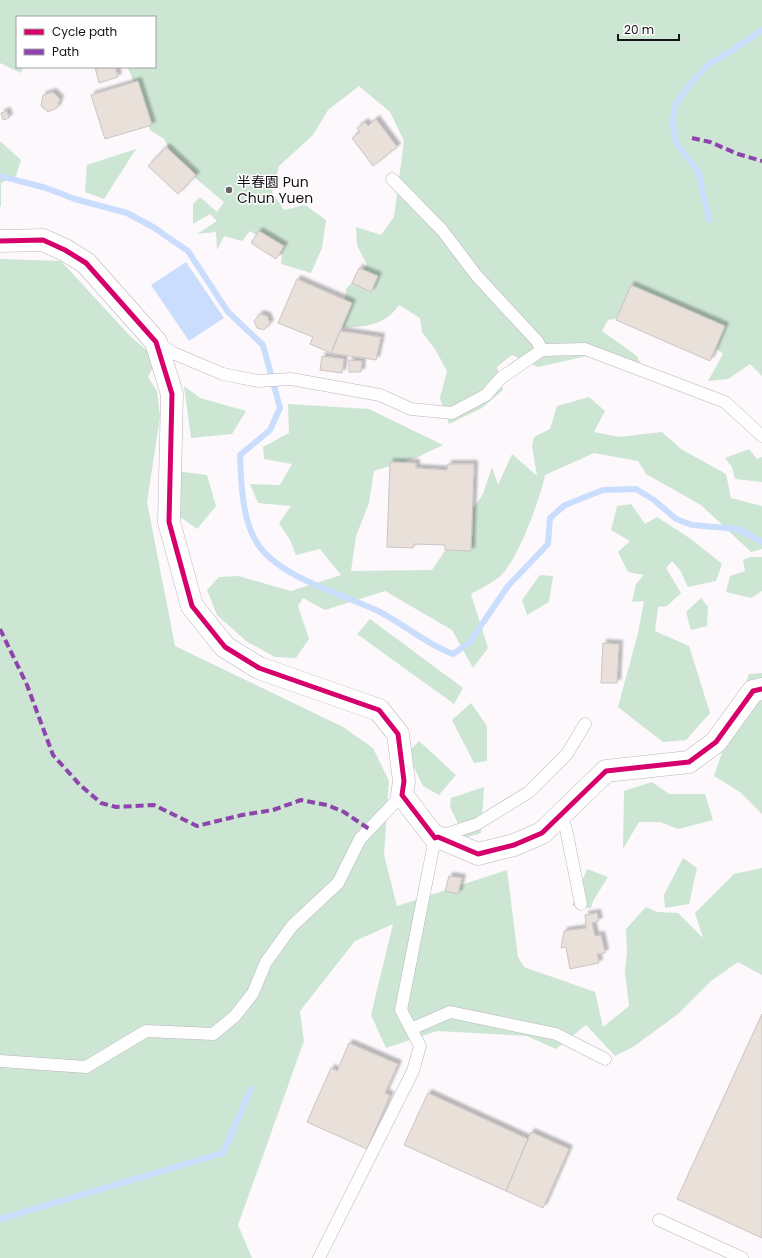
<svg xmlns="http://www.w3.org/2000/svg" width="762" height="1258" font-family="Poppins,'Noto Sans TC',sans-serif">
<style>
.forest{fill:#cde5d3}
.water{fill:#caddfd}
.lines{fill:none;stroke-linecap:round;stroke-linejoin:round}
.stream{stroke:#caddfd;stroke-width:6}
.building{fill:#eae0da;stroke:#cac4c3;filter:url(#shadow)}
.lane-casing{stroke:#bab5bb;stroke-width:13}
.street-casing{stroke:#bab5bb;stroke-width:23}
.lane{stroke:#fffeff;stroke-width:12}
.street{stroke:#fffeff;stroke-width:22}
.quiet{stroke:#8e44ad;stroke-width:4;stroke-dasharray:8 4;stroke-linecap:butt}
.cycleway-casing{stroke:#fff;stroke-width:8}
.cycleway{stroke:#d6006c;stroke-width:5}
.poi-dot{fill:#676268;stroke:#fff;stroke-width:1.5}
.labels{text-anchor:middle;dominant-baseline:central;stroke-width:3;stroke-linejoin:round;paint-order:stroke}
.poi-label{font-size:14px;fill:#171118;stroke:#fff;text-anchor:start}
</style>
<defs>
<filter id="shadow"><feDropShadow dx="3.5" dy="-3.5" stdDeviation="1" flood-color="#0004"/></filter>
</defs>
<rect width="100%" height="100%" fill="#fcf8fc"/>
<path class="forest" d="M0 0H762V376L750 364 728 379 708 381 723 354 700 335 654 311 608 320 602 331 637 356 640 363 591 355 538 367 512 355 497 367 503 390 482 408 449 424 440 398 447 371 435 349 422 332 420 318 399 305C384 328 359 327 334 328L344 307 346 289 367 265 357 245 356 227 381 235 394 217 404 141 390 112 359 86 328 110 313 135 279 166 272 192 284 210 305 205 326 220 322 248 311 273 281 264 282 255 269 243 250 231 242 241 224 236 217 250 216 232 197 234 217 221 210 214 193 224V204L200 197 217 212 224 202 175 161 164 139 150 130 131 75 127 67H155V17H17V67H23L21 73 0 63Z
M0 141 21 160 16 176 1 183V206L0 207Z
M136 149 104 199 85 192 87 165Z
M0 259 61 261 130 336 157 359 148 377 157 391 160 417 147 502 175 646 343 727 373 748 389 781 384 855 397 906 507 870 518 957 524 967 595 992 603 1027 629 1006 625 972 627 952 626 929 646 907 657 912 678 913 703 938 695 913 734 874 762 868V975L738 962 711 981 678 1014 633 1047 615 1056 586 1025 556 1049 527 1036 437 1031 386 1048 371 1015 393 924 355 941 300 1011 304 1041 238 1225 252 1258H0Z
M184 386 200 398 246 411 232 434 191 438Z
M589 397 605 411 594 432 619 437 662 432 681 449 726 474 731 498 762 506V549L751 552 701 505 646 474 638 461 594 453 545 475C540 499 517 564 498 578 490 584 480 589 471 594L488 648 473 668 452 630 385 591 325 610 303 598 298 606 309 639 296 658 275 657 246 641 217 615 207 590 219 577 238 576 291 591 341 575 320 549 296 555 290 540 279 523 291 506 258 503 250 484 280 485 292 464 264 459 263 447 289 433 288 404 369 409 443 445 418 457 374 471 369 503 356 536 351 571 432 570 483 494 492 467 498 485 512 454 537 476 532 446 534 437 550 429 557 406Z
M749 449 757 459 762 457V482L735 479 732 467 725 458Z
M176 471 207 475 216 506 197 529 162 504Z
M631 504 645 524 657 517 691 539 722 564 716 581 688 587 680 570 672 561 666 568 681 593 667 606 658 607 655 631 689 646 710 713 686 740 663 742 618 707 638 633 644 601 632 602 636 584 644 575 628 572 618 552 630 541 611 530 617 506Z
M751 557H762V591L751 598 726 592 730 576 745 571 743 560Z
M540 575 553 576 549 602 527 615 522 600Z
M701 598 708 607 707 626 691 630 686 612Z
M370 619 463 688 454 704 357 634Z
M762 673V814L740 792 714 776 749 674Z
M471 703 487 726V761L474 763 452 720Z
M419 741 456 775 439 795 423 786 407 753Z
M652 782 669 794H705L713 820 678 829 660 822H639L623 849 624 791Z
M484 787 481 833 465 838 450 807 451 798Z
M683 858 697 868 689 904 665 908 664 895Z
M587 869 608 877 593 901 591 908 572 906Z"/>
<path class="water" d="M186 262 224 318 189 341 151 285Z"/>
<g class="lines">
<path class="stream" d="M0 176 46 188 75 199 127 213 153 227 188 251 228 312 263 345 280 408 270 430 240 455C241 482 242 523 259 546 283 579 343 594 380 612 405 625 426 644 453 654L469 643 508 586 548 544 550 518 565 505 603 490 636 489 654 500 676 519 692 525 738 529 762 542
M709 220 698 171 676 143 672 122 676 103 690 84 709 64 731 51 762 30
M0 1219 223 1153 251 1089"/>
</g>
<path class="building" d="M95 67H115L118 77 99 83Z
M138 81 152 125 105 139 91 95Z
M53 92 60 99 57 108 48 112 41 106 43 95Z
M7 111 9 118 3 120 1 113Z
M376 119 397 147 373 166 352 138 360 132 357 128 365 122 368 126Z
M166 147 196 175 178 194 148 166Z
M259 231 284 246 276 259 251 243Z
M359 268 378 276 371 292 352 283Z
M297 279 352 303 331 353 310 344 313 337 278 323Z
M631 285 725 326 710 361 616 320Z
M260 314 267 316 270 323 264 330 257 328 254 321Z
M340 331 381 337 376 360 331 353Z
M322 356 344 359 342 373 320 370Z
M349 360 362 361 361 372H349Z
M390 462 416 463V468L447 470 448 464H474L471 551 445 550V545L414 544 413 548 387 547Z
M603 643 619 644 617 683H601Z
M449 876 462 878 458 894 445 891Z
M597 913 599 921 592 923 595 936 601 935 605 953 597 954 599 963 570 969 566 947 561 948 564 931 586 928 585 915Z
M762 1014V1238L677 1199Z
M349 1043 398 1064 385 1093 390 1095 367 1149 307 1122 331 1068 337 1071Z
M428 1093 528 1139 506 1191 404 1145Z
M531 1132 569 1149 543 1208 506 1191Z"/>
<g class="lines">
<defs>
<path id="lane" d="M392 179 442 230 476 275 537 341 542 350
M157 342 173 353 223 374 258 381 291 379 380 395 411 409 452 413 486 395 501 378 542 350 585 349 725 402 762 436
M560 815 566 829 581 904
M438 837 477 824 529 792 567 754 585 724
M411 1029 450 1012 556 1034 605 1059
M0 1061 86 1067 146 1031 213 1034 235 1016 253 993 266 962 292 926 338 883 360 839 402 795
M659 1220 742 1258
M319 1258 413 1071 420 1046 401 1010 435 838"/>
<path id="street" d="M0 241 43 240 65 250 86 263 156 342 172 394 169 522 192 606 225 647 259 668 379 710 398 734 404 781 402 795 435 838 438 837 478 854 514 845 542 833 606 771 689 762 716 742 753 691 762 689"/>
</defs>
<use href="#lane" class="lane-casing"/>
<use href="#street" class="street-casing"/>
<use href="#lane" class="lane"/>
<use href="#street" class="street"/>
<path class="quiet" d="M692 138 710 142 738 154 762 161
M0 629 27 685 53 755 80 785 101 803 116 807 154 805 197 826 242 815 273 810 301 800 327 805 344 812 369 829"/>
<defs>
<path id="cycleway" d="M0 241 43 240 65 250 86 263 156 342 172 394 169 522 192 606 225 647 259 668 379 710 398 734 404 781 402 795 435 838 438 837 478 854 514 845 542 833 606 771 689 762 716 742 753 691 762 689"/>
</defs>
<use href="#cycleway" class="cycleway-casing"/>
<use href="#cycleway" class="cycleway"/>
</g>
<circle class="poi-dot" cx="229" cy="190" r="4"/>
<g class="labels">
<g class="poi-label">
<text x="237" y="182">半春園 Pun<tspan x="237" dy="16">Chun Yuen</tspan></text>
</g>
</g>
<rect x="16" y="16" width="140" height="52" fill="#ffffff" stroke="#a2a0a3"/>
<rect x="24" y="29" width="20" height="6" fill="#d6006c" stroke="#a2a0a3"/>
<text x="52" y="36" font-size="12" fill="#171118">Cycle path</text>
<rect x="24" y="49" width="20" height="6" fill="#8e44ad" stroke="#a2a0a3"/>
<text x="52" y="56" font-size="12" fill="#171118">Path</text>
<path d="M618 34v6h61v-6" fill="none" stroke="#171118" stroke-width="2"/>
<text x="624" y="34" font-size="12" fill="#171118" stroke="#ffffff" stroke-width="3" paint-order="stroke">20 m</text>
</svg>
